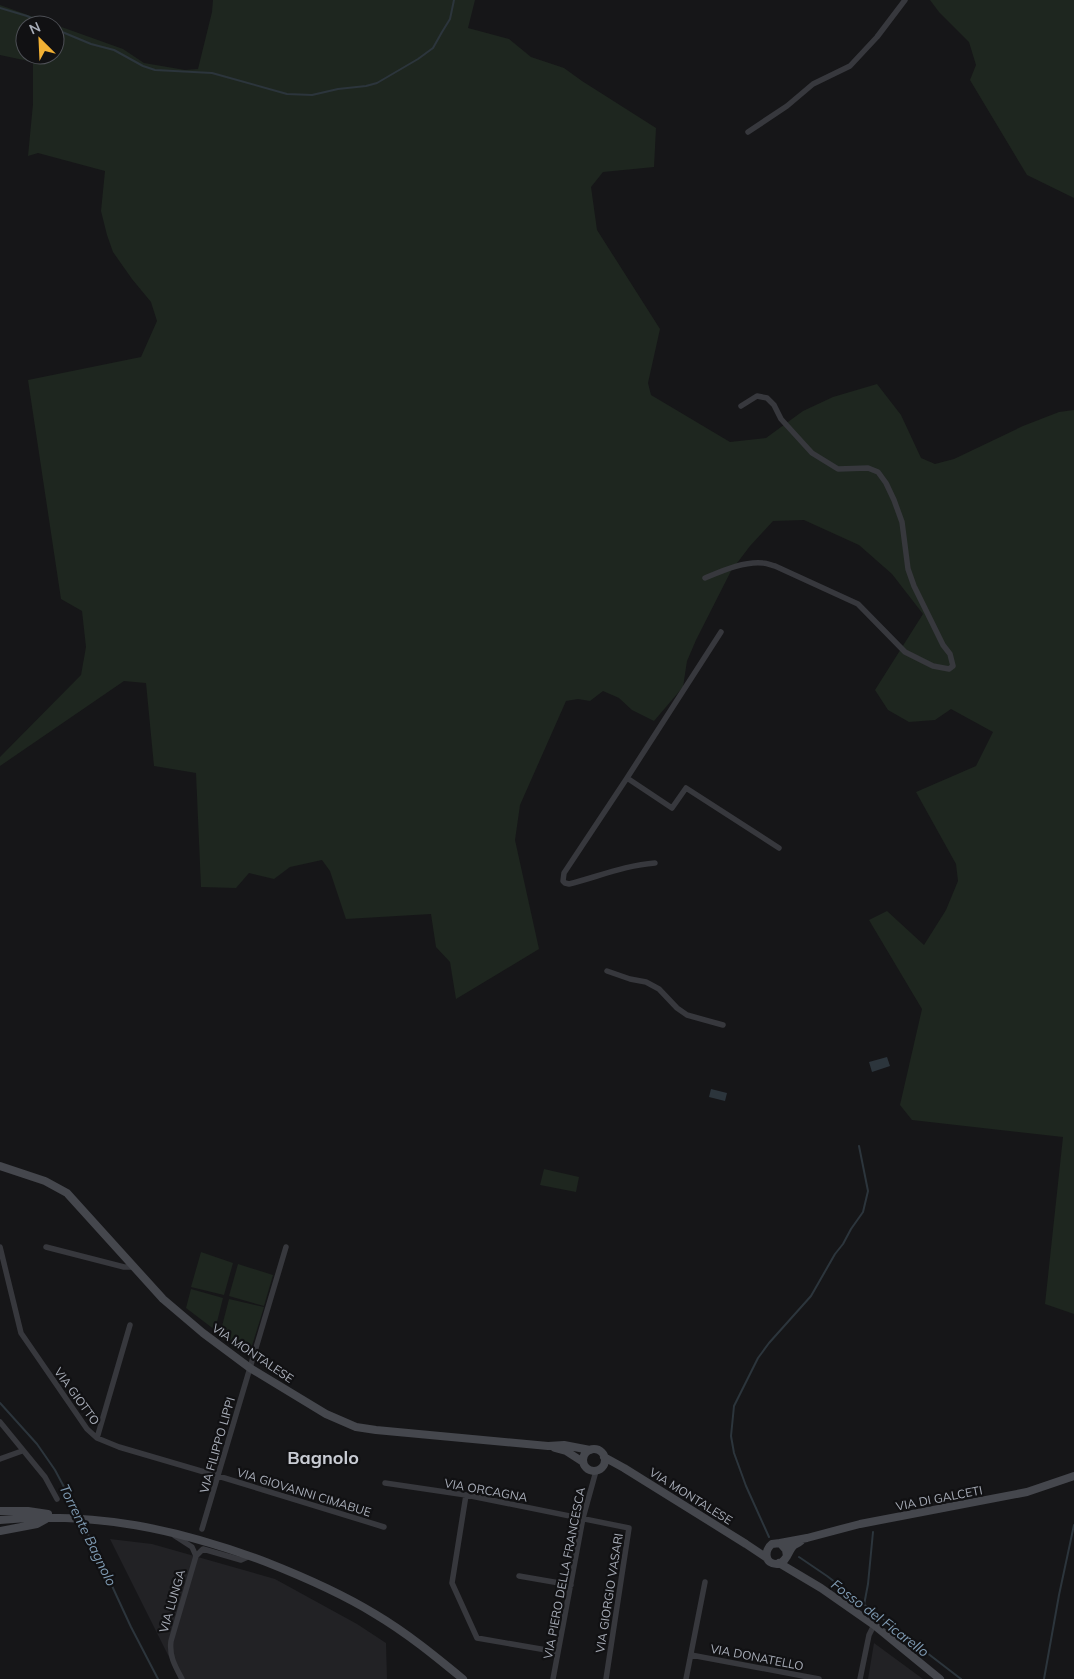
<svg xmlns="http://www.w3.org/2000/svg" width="1074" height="1679" font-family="Mulish,sans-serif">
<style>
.built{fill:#222225}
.green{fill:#1e261f;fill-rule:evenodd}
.water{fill:#2c353c}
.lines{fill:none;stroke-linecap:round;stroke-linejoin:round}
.stream{stroke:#2c353c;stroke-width:2}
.street{stroke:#37383d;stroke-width:5.5}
.secondary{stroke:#45474d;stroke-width:8}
.labels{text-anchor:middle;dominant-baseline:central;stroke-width:4.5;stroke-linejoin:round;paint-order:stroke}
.street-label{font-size:12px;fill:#a8adb8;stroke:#111113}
.water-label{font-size:14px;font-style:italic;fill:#7f9bb3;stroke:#111113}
.district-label{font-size:18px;font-weight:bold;fill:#c9ccd4;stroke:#111113}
</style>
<rect width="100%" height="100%" fill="#161618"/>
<path class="built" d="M110 1539 152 1544 275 1579 357 1624 386 1643 387 1679H180Z
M874 1643 923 1679H868Z"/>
<path class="green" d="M213 0H475L468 28 509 39 531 57 564 68 582 81 656 128 654 167 603 172 591 187 597 230 660 329 648 383 651 395 730 442 766 438 803 411 833 397 877 384 901 415 921 458 935 464 954 459 1023 426 1059 412 1074 410V1314L1045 1304 1063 1137 912 1120 900 1105 922 1009 869 920 887 911 924 945 946 910 958 881 956 864 916 792 976 766 993 732 951 709 935 720 909 722 888 710 875 690 923 614 892 574 859 545 804 520 773 521 750 546 731 571 696 640 687 661 683 687 654 721 632 710 619 698 603 691 590 701 578 699 566 701 520 805 515 840 539 949 456 999 450 962 436 947 431 914 346 919 330 871 322 860 290 867 274 879 249 873 236 888 201 887 196 773 154 766 146 683 124 681 0 766V757L81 675 86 647 82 611 61 599 28 380 141 357 157 321 151 302 132 279 113 252 107 235 101 211 105 171 38 153 28 156 33 104V62L0 55V5L123 49 144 63 185 70 198 69 212 12ZM25 25H55V55H25Z
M930 0H1074V198L1027 175 970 80 976 65 969 42 939 12Z
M544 1169 579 1177 576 1192 540 1185Z
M201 1252 233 1263 224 1295 191 1287Z
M238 1264 273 1275 264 1306 229 1296Z
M191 1289 223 1298 215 1330 186 1308Z
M229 1299 264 1307 250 1352 220 1334Z"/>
<path class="water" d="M887 1057 890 1066 872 1072 869 1062Z
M711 1089 727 1093 725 1101 709 1097Z"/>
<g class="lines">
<path class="stream" d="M0 8 27 16 47 25
M55 29 91 44 114 50 143 66 155 70 212 73 287 94 312 95 338 89 366 86 377 83 418 59 433 48 442 32 450 19 454 0
M0 1403 37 1444 55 1470 80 1517
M82 1521 131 1627 158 1679
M769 1537 746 1486 734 1453 731 1436 734 1406 758 1358 769 1343 811 1296 835 1254 843 1244 851 1229 863 1212 868 1191 859 1146
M799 1557 827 1576 961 1679
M864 1605 868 1584 873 1532
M1044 1679 1059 1595 1074 1525"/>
<path class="street" d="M748 132 787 106 813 84 850 66 877 37 905 0
M705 578C722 571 744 561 763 563 767 563 771 565 775 566L858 604 905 652 933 666 949 669 953 666 950 654 943 645 914 586 908 569 902 522 894 500 886 483 878 472 868 468 838 469 812 453 781 419 774 405 767 398 757 396 741 406
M627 778 721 632
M655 863C626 865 597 877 569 884L565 883 563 881 564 873 627 778 672 808 686 788 779 848
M607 971 630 979 646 982 659 989 677 1008 687 1015 723 1025
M0 1247 21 1333 87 1429 97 1438 119 1447 218 1476 384 1527
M46 1247 124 1267H133
M0 1422 45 1477 57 1499
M97 1438 130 1325
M0 1459 22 1451
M385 1483 466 1495 629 1528 606 1679
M466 1495 452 1583 477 1638 558 1652
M202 1529 286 1247
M175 1536 192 1547 196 1556
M519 1576 571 1585
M691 1655 819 1679
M182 1679C175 1666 169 1656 171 1641L196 1556 203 1549 241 1560 250 1556
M553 1679 583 1518 596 1471
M686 1679 705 1582
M860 1679 869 1635 874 1625"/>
<path class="secondary" d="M0 1166 45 1181 67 1193 163 1299 203 1333 250 1368 326 1414 356 1427 376 1430 548 1446 564 1445 590 1450
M555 1448 566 1451 583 1462
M583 1460a11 11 0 1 1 22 0a11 11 0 1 1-22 0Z
M604 1457 624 1468 746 1544 767 1558
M0 1511H28L48 1514
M0 1520C95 1511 178 1529 266 1562 304 1577 341 1593 375 1614 407 1633 435 1656 463 1679
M0 1531 37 1524 46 1519
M780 1543 807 1538 860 1524 1027 1492 1074 1476
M787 1556 786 1550 780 1543 772 1544C764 1550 764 1565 778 1564 787 1562 788 1551 794 1545 796 1544 799 1543 801 1541
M779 1563 821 1588 874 1625 940 1679"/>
</g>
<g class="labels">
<g class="street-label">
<text transform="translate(253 1353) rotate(34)">VIA MONTALESE</text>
<text transform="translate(77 1396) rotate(54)">VIA GIOTTO</text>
<text transform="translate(217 1445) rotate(-74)">VIA FILIPPO LIPPI</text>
<text transform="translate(486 1490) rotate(10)">VIA ORCAGNA</text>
<text transform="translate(304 1492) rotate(17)">VIA GIOVANNI CIMABUE</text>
<text transform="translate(691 1496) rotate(32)">VIA MONTALESE</text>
<text transform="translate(939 1498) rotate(-11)">VIA DI GALCETI</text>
<text transform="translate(564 1573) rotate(-79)">VIA PIERO DELLA FRANCESCA</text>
<text transform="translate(609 1593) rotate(-81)">VIA GIORGIO VASARI</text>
<text transform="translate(172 1601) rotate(-74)">VIA LUNGA</text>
<text transform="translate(757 1657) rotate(11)">VIA DONATELLO</text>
</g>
<g class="water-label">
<text transform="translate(88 1535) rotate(64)">Torrente Bagnolo</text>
<text transform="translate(880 1618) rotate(37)">Fosso del Ficarello</text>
</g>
<g class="district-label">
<text x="323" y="1457">Bagnolo</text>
</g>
</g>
<g transform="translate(40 40) rotate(336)"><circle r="24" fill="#111113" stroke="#4d4f55"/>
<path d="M0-4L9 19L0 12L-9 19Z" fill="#f2b134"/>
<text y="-8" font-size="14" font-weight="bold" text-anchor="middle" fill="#a8adb8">N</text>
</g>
</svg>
